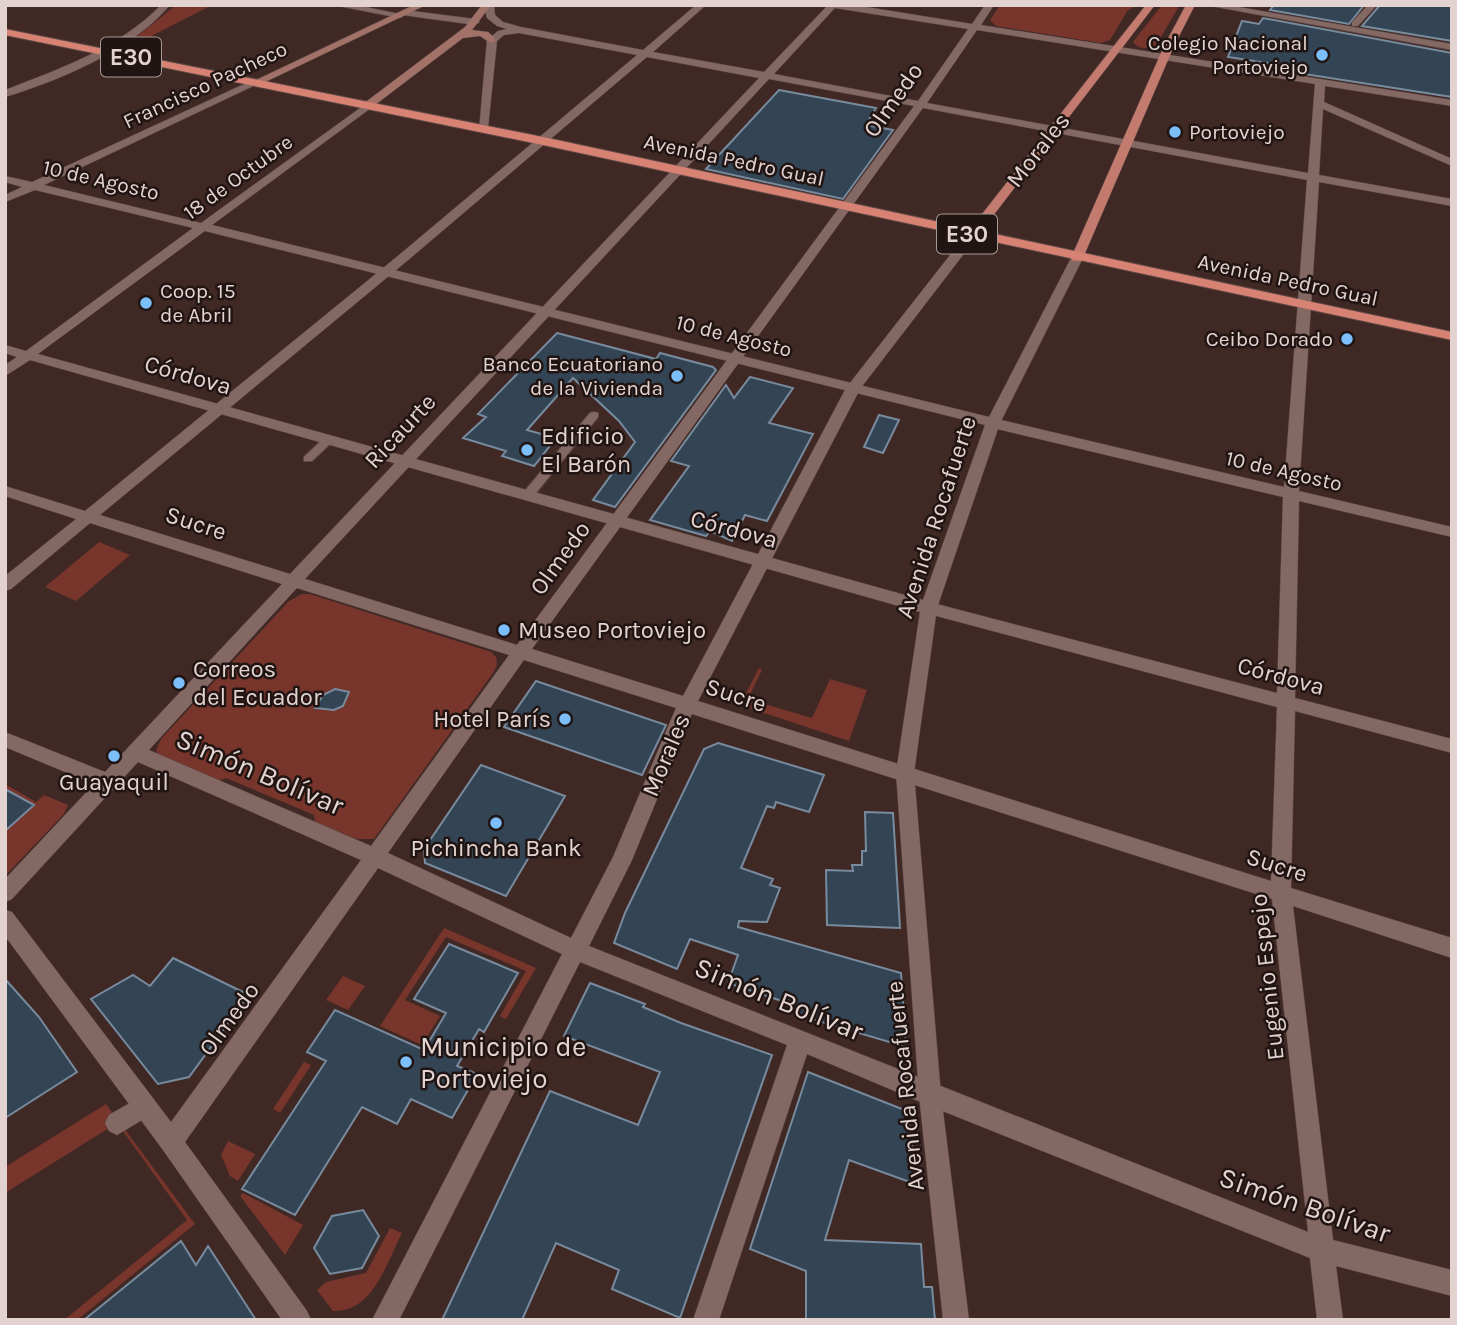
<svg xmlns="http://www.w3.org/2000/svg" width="1457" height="1325" font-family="Karla,sans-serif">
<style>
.green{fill:#77352b}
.building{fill:#334454;stroke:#788b9e;stroke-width:2}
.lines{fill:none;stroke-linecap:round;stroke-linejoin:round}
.service-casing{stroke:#5b4744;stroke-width:2}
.pedestrian-casing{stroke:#5b4744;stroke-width:1}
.minor-casing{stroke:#5b4744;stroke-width:1}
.tertiary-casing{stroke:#5b4744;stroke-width:1}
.secondary-casing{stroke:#5b4744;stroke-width:1}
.primary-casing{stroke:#5b4744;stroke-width:1}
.trunk-casing{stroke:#5b4744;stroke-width:2}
.service{fill:#836863;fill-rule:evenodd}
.pedestrian{fill:#836863;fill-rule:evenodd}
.minor{fill:#836863;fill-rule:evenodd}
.tertiary{fill:#836863;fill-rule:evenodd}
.secondary{fill:#a27269;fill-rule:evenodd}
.primary{fill:#c27b6e;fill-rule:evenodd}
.trunk{fill:#d78272;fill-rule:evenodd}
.poi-dot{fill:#7cbef9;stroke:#201513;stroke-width:2.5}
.labels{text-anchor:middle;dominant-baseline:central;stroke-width:5;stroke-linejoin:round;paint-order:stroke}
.far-poi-label{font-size:21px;fill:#e3d3d0;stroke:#201513;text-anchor:end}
.far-street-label{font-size:21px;fill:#e3d3d0;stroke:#201513}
.shield{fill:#201513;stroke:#a89a97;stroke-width:2}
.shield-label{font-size:23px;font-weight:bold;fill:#e3d3d0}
.street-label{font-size:24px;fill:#e3d3d0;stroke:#201513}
.poi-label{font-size:24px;fill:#e3d3d0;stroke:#201513;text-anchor:start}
.near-street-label{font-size:28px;fill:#e3d3d0;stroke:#201513}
.near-poi-label{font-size:28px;fill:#e3d3d0;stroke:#201513;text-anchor:start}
</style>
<rect width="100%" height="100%" fill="#402925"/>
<path class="green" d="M176 5H212L128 48 125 46Z
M1000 5H1138L1128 10 1110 40 1101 43 996 26 990 20Z
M1162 5H1176L1178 8 1155 47C1147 49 1138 49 1133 42Z
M99 542 130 555 76 601 45 587Z
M302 594H310L491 652 496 657 497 665 493 673 374 839H357L315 822 314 815 226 778 218 781 158 754 156 750 161 739 289 601Z
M759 668 762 670 748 699 812 718 830 679 867 690 849 741 740 705Z
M5 784 36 802 44 795 68 805 64 814 5 876V831L33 805 5 789Z
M444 928 536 968 506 1019 500 1016 526 971 446 937 405 1000 440 1016 422 1045 380 1026Z
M343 976 365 986 348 1010 326 1000Z
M304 1062 311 1065 280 1113 273 1109Z
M106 1104 195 1224 77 1320H64L187 1220 117 1123 5 1193V1167Z
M228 1141 255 1154 238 1181 230 1176 221 1155Z
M243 1193 303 1225 285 1255 240 1196Z
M390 1228 402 1233C387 1262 373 1313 333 1311L317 1290 326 1282 366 1273Z"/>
<path class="building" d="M1274 5H1364L1349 24 1270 10Z
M1380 5H1452V41L1362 26Z
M1263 18 1452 53V97L1272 69 1273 64 1228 57 1242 21 1259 24Z
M779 90 876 108 866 125 893 130 843 199 706 169Z
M557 333 656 359 660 353 713 367 716 370 615 507 593 500 635 442 619 421 573 378 527 430 556 438 534 466 502 456 506 451 463 438 486 417 478 414Z
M750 377 793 388 769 423 813 434 767 521 745 515 732 541 710 531 706 536 650 520 689 466 671 461 726 385 734 398Z
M879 415 899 420 883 453 864 447Z
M536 681 666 725 642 775 504 727Z
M335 689 349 692 343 706 334 710 315 708 323 695Z
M718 743 824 775 809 812 776 802 774 808 767 806 741 868 773 879 770 885 780 888 767 922 739 921 738 927 901 973 906 1047 795 1014 797 1006 728 983 738 955 690 939 677 969 614 943 625 913 704 749Z
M481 765 565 796 506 896 425 863 424 849Z
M5 789 34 805 5 831Z
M865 812 893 813 900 928 827 925 826 870 853 871 852 865H862V851H866Z
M449 944 518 973 484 1032 479 1029 457 1066 477 1074 452 1118 411 1099 397 1124 362 1107 295 1215 242 1189 326 1061 307 1052 335 1010 424 1050 446 1013 414 999Z
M173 958 249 995 189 1077 158 1084 91 999 133 975 150 986Z
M5 979 39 1017 77 1072 5 1118Z
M590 983 645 1004 643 1007 681 1023 772 1055 680 1318 612 1289 619 1270 556 1243 522 1320H442L550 1091 638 1125 660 1072 564 1036Z
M808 1072 907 1111 918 1185 849 1160 825 1240 921 1244 924 1287H932L935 1320H806V1271L750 1249Z
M363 1210 379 1236 362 1268 330 1274 314 1248 332 1216Z
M181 1241 196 1265 208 1246 256 1320H84Z"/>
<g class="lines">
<defs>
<path id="service" d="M594 412 598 413V417L531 499H523L522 496 523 493 590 413Z
M327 438 331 439V443L312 461H304V457L323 439Z"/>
<path id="pedestrian" d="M1205 5H1227L1452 44V50Z
M405 10 475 19 480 22 475 25 402 15V11Z
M144 1095 152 1098 156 1106 152 1114 117 1135 109 1131 105 1123 109 1115Z"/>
<path id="minor" d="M161 5H170C132 50 61 80 5 97V90C61 68 118 49 161 5Z
M333 5H356L405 15 400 18Z
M484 5H494L495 15 503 22 521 27 643 50 696 5H706L653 52 764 72 828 5H854L972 24 985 5H994L981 25 1452 100V106L1325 86 1324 102 1452 159V166L1323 109 1319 175 1452 199V206L1319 182 1299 491 1452 527V537L1299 501 1295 698 1452 739V753L1295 711 1291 888 1452 938V958L1293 906 1333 1240 1452 1270V1296L1336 1266 1343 1320H1317L1310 1258 930 1106 807 1054 719 1320H693L787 1045 580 962 399 1320H372L562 954 378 868 185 1142 307 1311 311 1320H282L163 1150 5 936V910L12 912 171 1122 361 860 138 762 12 899 5 902V879L94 784 5 747V732L105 772 282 584 90 523 11 589 5 591V576L76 519 5 496V486L85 511 399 255 637 55 519 33 504 35 497 41 488 128 479 130 487 40 498 31 507 29 497 26 487 18ZM835 8 968 29 918 101 774 74ZM977 30 1315 84 1308 173 927 103ZM647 57 759 78 290 574 100 515 407 261ZM769 79 914 106 517 645 305 579ZM923 108 1307 180 1284 487 993 418 986 423 993 428 1283 497 1277 693 929 602 921 608 929 614 1277 707 1271 881 698 701 860 389 976 238V232H968L846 388 683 696 532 649ZM297 588 509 655 371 846 149 750ZM524 660 676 708 613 857 571 938 388 853ZM692 714 1272 899 1308 1232 589 946 632 860Z
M1368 5H1377L1358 26H1352V22Z"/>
<path id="tertiary" d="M253 80 262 82 44 185 201 223 367 103 371 104V108L212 225 989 417 1071 258 1077 254 1083 258 1000 423 937 608 914 773 941 1095 969 1320H943L919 1095 896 773 920 612 30 360 5 376V365L17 357 5 353V345L26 351 193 228 35 190 5 202V195L22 187 5 182V176L32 182ZM205 231 985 425 923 600 38 354Z"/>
<path id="secondary" d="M414 5H426L261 84 252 82Z
M482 5H491L472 30 488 32 495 38V42H489L480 36 463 38 371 108H363V104L465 27Z"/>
<path id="primary" d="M1146 5H1155L976 238H968V232Z
M1186 5H1195L1174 46 1083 258 1081 261H1073L1071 258 1164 46Z"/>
<path id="trunk" d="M5 29 543 137 1452 332V340L543 145 5 35Z"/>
</defs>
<use href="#service" class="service-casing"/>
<use href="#pedestrian" class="pedestrian-casing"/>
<use href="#minor" class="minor-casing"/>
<use href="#tertiary" class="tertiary-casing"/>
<use href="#secondary" class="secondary-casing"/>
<use href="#primary" class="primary-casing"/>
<use href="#trunk" class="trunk-casing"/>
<use href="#service" class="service"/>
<use href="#pedestrian" class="pedestrian"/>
<use href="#minor" class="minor"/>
<use href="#tertiary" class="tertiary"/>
<use href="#secondary" class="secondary"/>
<use href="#primary" class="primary"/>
<use href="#trunk" class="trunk"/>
</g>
<g class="poi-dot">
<circle cx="1322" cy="55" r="7"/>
<circle cx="1175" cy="132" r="7"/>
<circle cx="146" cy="303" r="7"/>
<circle cx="1347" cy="339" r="7"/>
<circle cx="677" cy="376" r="7"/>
<circle cx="527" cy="450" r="7"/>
<circle cx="504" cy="630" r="7"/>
<circle cx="179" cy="683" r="7"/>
<circle cx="565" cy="719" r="7"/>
<circle cx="114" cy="756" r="7"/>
<circle cx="496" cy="823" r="7"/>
<circle cx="406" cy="1062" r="7"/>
</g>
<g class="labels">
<g class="far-poi-label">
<text x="1308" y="43">Colegio Nacional<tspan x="1308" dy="24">Portoviejo</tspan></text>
<text x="1189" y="132" text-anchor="start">Portoviejo</text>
<text x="160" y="291" text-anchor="start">Coop. 15<tspan x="160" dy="24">de Abril</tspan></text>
<text x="1333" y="339">Ceibo Dorado</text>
<text x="663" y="364">Banco Ecuatoriano<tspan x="663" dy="24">de la Vivienda</tspan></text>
</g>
<g class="far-street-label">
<text transform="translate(205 85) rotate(-25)">Francisco Pacheco</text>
<text transform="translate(734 160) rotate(12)">Avenida Pedro Gual</text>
<text transform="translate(238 177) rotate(-36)">18 de Octubre</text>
<text transform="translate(101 180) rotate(13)">10 de Agosto</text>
<text transform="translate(1288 280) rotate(12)">Avenida Pedro Gual</text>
<text transform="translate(734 336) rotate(14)">10 de Agosto</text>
<text transform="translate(1284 471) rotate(13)">10 de Agosto</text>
</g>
<g class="shield">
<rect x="101" y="37.5" width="60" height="39" rx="5"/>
<rect x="937" y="214.5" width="60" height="39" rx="5"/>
</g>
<g class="shield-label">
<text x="131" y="57">E30</text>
<text x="967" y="234">E30</text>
</g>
<g class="street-label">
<text transform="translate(893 100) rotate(-55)">Olmedo</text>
<text transform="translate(1038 150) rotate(-52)">Morales</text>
<text transform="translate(188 375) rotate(16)">Córdova</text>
<text transform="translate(400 431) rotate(-47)">Ricaurte</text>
<text transform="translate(936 517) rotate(-72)">Avenida Rocafuerte</text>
<text transform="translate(196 523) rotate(18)">Sucre</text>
<text transform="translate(734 529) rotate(15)">Córdova</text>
<text transform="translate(560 558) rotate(-54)">Olmedo</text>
<text transform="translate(1281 676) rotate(15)">Córdova</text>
<text transform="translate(736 695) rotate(18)">Sucre</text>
<text transform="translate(666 755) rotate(-67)">Morales</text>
<text transform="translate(1277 865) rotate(18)">Sucre</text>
<text transform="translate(1267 977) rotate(-96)">Eugenio Espejo</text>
<text transform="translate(229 1019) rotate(-54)">Olmedo</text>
<text transform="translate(905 1086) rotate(-96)">Avenida Rocafuerte</text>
</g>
<g class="poi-label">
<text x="541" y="436">Edificio<tspan x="541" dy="28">El Barón</tspan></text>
<text x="518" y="630">Museo Portoviejo</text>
<text x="193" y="669">Correos<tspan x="193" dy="28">del Ecuador</tspan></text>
<text x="551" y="719" text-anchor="end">Hotel París</text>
<text x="114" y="782" text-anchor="middle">Guayaquil</text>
<text x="496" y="848" text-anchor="middle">Pichincha Bank</text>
</g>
<g class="near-street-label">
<text transform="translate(260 772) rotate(23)">Simón Bolívar</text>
<text transform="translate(779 999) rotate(22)">Simón Bolívar</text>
<text transform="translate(1305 1205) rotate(19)">Simón Bolívar</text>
</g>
<g class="near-poi-label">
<text x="420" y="1046">Municipio de<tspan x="420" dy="32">Portoviejo</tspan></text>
</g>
</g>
<rect width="1457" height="1325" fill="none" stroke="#e3d3d0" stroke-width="14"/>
</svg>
